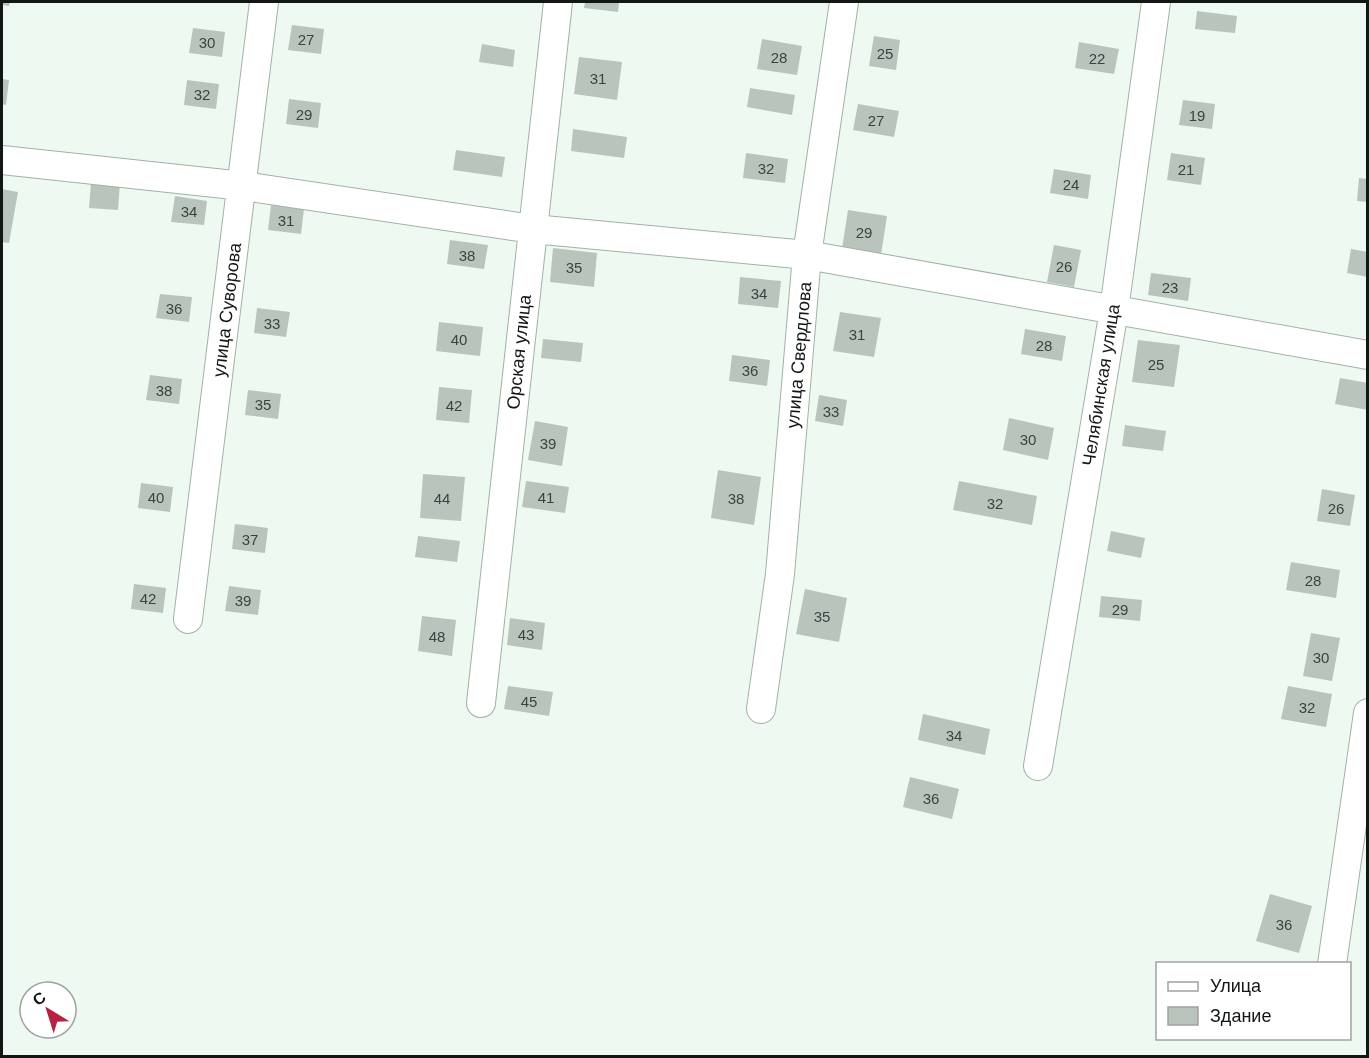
<svg xmlns="http://www.w3.org/2000/svg" width="1369" height="1058" font-family="Helvetica,sans-serif">
<style>
.building{fill:#b9c5bc}
.lines{fill:none;stroke-linecap:round;stroke-linejoin:round}
.street-casing{stroke:#a4b0a7;stroke-width:30}
.street{stroke:#fff;stroke-width:28}
.labels{text-anchor:middle;dominant-baseline:central;stroke-width:6;stroke-linejoin:round;paint-order:stroke}
.number-label{font-size:15px;fill:#3c423e}
.street-label{font-size:18px;fill:#121714;stroke:#fff}
</style>
<rect width="100%" height="100%" fill="#eefaf1"/>
<path class="building" d="M2 2H10L9 6 2 5Z
M585 2H619L618 12 584 8Z
M1197 11 1237 16 1235 33 1195 29Z
M292 25 324 29 321 54 288 50Z
M193 28 225 32 222 57 189 53Z
M874 36 900 40 896 70 869 66Z
M762 39 802 46 797 75 757 69Z
M1079 42 1119 49 1114 74 1075 68Z
M482 44 515 50 513 67 479 62Z
M579 57 622 62 617 100 574 94Z
M2 79 9 80 6 105 2 104Z
M187 80 219 84 216 109 184 105Z
M750 88 795 95 792 115 747 107Z
M289 99 321 103 318 128 286 124Z
M1183 100 1215 104 1212 129 1179 125Z
M858 104 899 111 894 137 853 130Z
M573 129 627 137 624 158 571 151Z
M456 150 505 157 502 177 453 170Z
M746 153 788 159 785 183 743 178Z
M1171 153 1205 158 1201 185 1167 180Z
M1054 169 1091 175 1088 199 1050 193Z
M1359 178 1368 179V202L1357 201Z
M91 182 120 183 118 210 89 208Z
M2 189 18 192 9 243 2 242Z
M175 196 207 201 204 225 171 222Z
M271 205 304 209 301 234 268 230Z
M848 210 887 216 881 255 842 249Z
M450 240 488 245 484 269 447 264Z
M1054 245 1081 250 1074 287 1047 282Z
M553 248 597 253 594 287 550 282Z
M1351 249 1368 252V277L1347 273Z
M1151 273 1191 278 1188 301 1148 295Z
M740 277 781 281 778 308 738 304Z
M160 294 192 297 189 322 156 318Z
M257 308 290 312 286 337 254 333Z
M840 312 881 318 874 357 833 351Z
M439 322 483 327 480 356 436 351Z
M1025 329 1066 336 1062 361 1021 354Z
M543 339 583 343 581 362 541 358Z
M1138 340 1180 345 1174 387 1132 382Z
M732 355 770 360 767 386 729 381Z
M150 375 182 379 179 404 146 400Z
M1340 378 1368 383V410L1335 404Z
M439 387 472 390 469 423 436 420Z
M248 390 281 394 278 419 245 415Z
M819 395 847 400 843 426 815 421Z
M1009 418 1054 428 1048 460 1003 450Z
M535 421 568 427 562 466 528 460Z
M1125 425 1166 431 1163 451 1122 446Z
M718 470 761 477 754 525 711 518Z
M423 474 465 477 461 521 420 518Z
M526 481 569 487 565 513 522 507Z
M959 481 1037 496 1032 525 953 510Z
M141 483 173 487 170 512 138 508Z
M1322 489 1355 495 1350 526 1317 521Z
M235 524 268 528 265 553 232 549Z
M1111 531 1145 538 1141 558 1107 551Z
M418 536 460 541 457 562 415 557Z
M1291 562 1340 570 1336 598 1286 590Z
M134 584 166 588 163 613 131 609Z
M229 586 261 590 258 615 225 611Z
M805 589 847 598 839 642 796 634Z
M1101 596 1142 600 1140 621 1099 617Z
M422 616 456 620 452 656 418 651Z
M510 618 545 623 542 650 507 645Z
M1311 633 1340 638 1332 681 1303 676Z
M508 686 553 692 549 716 504 709Z
M1288 686 1332 694 1326 727 1281 719Z
M923 714 990 729 985 755 918 740Z
M910 777 959 789 952 819 903 807Z
M1270 894 1312 906 1299 953 1256 941Z"/>
<g class="lines">
<defs>
<path id="street" d="M2 160 243 186 533 229 807 255 1368 355
M188 619 264 2
M481 703 558 2
M761 709 780 574 807 255 844 2
M1038 766 1114 310 1156 2
M1332 964 1368 713"/>
</defs>
<use href="#street" class="street-casing"/>
<use href="#street" class="street"/>
</g>
<g class="labels">
<g class="number-label">
<text x="306" y="39">27</text>
<text x="207" y="42">30</text>
<text x="885" y="53">25</text>
<text x="779" y="57">28</text>
<text x="1097" y="58">22</text>
<text x="598" y="78">31</text>
<text x="202" y="94">32</text>
<text x="304" y="114">29</text>
<text x="1197" y="115">19</text>
<text x="876" y="120">27</text>
<text x="766" y="168">32</text>
<text x="1186" y="169">21</text>
<text x="1071" y="184">24</text>
<text x="189" y="211">34</text>
<text x="286" y="220">31</text>
<text x="864" y="232">29</text>
<text x="467" y="255">38</text>
<text x="1064" y="266">26</text>
<text x="574" y="267">35</text>
<text x="1170" y="287">23</text>
<text x="759" y="293">34</text>
<text x="174" y="308">36</text>
<text x="272" y="323">33</text>
<text x="857" y="334">31</text>
<text x="459" y="339">40</text>
<text x="1044" y="345">28</text>
<text x="1156" y="364">25</text>
<text x="750" y="370">36</text>
<text x="164" y="390">38</text>
<text x="263" y="404">35</text>
<text x="454" y="405">42</text>
<text x="831" y="411">33</text>
<text x="1028" y="439">30</text>
<text x="548" y="443">39</text>
<text x="156" y="497">40</text>
<text x="546" y="497">41</text>
<text x="442" y="498">44</text>
<text x="736" y="498">38</text>
<text x="995" y="503">32</text>
<text x="1336" y="508">26</text>
<text x="250" y="539">37</text>
<text x="1313" y="580">28</text>
<text x="148" y="598">42</text>
<text x="243" y="600">39</text>
<text x="1120" y="609">29</text>
<text x="822" y="616">35</text>
<text x="526" y="634">43</text>
<text x="437" y="636">48</text>
<text x="1321" y="657">30</text>
<text x="529" y="701">45</text>
<text x="1307" y="707">32</text>
<text x="954" y="735">34</text>
<text x="931" y="798">36</text>
<text x="1284" y="924">36</text>
</g>
<g class="street-label">
<text transform="translate(227 310) rotate(-83)">улица Суворова</text>
<text transform="translate(519 352) rotate(-84)">Орская улица</text>
<text transform="translate(799 355) rotate(-85)">улица Свердлова</text>
<text transform="translate(1101 385) rotate(-81)">Челябинская улица</text>
</g>
</g>
<rect width="1369" height="1058" fill="none" stroke="#121714" stroke-width="6"/>
<rect x="1156" y="962" width="195" height="78" fill="#ffffff" stroke="#a0a2a1" stroke-width="1.5"/>
<rect x="1168" y="982" width="30" height="9" fill="#ffffff" stroke="#a0a2a1" stroke-width="1.5"/>
<text x="1210" y="992" font-size="18" fill="#121714">Улица</text>
<rect x="1168" y="1007" width="30" height="18" fill="#b9c5bc" stroke="#a0a2a1" stroke-width="1.5"/>
<text x="1210" y="1022" font-size="18" fill="#121714">Здание</text>
<g transform="translate(48 1010) rotate(322)"><circle r="28" fill="#ffffff" stroke="#a0a2a1" stroke-width="1.5"/>
<path d="M0-4.5L10 22L0 15L-10 22Z" fill="#b52340"/>
<text y="-9" font-size="16" font-weight="bold" text-anchor="middle" fill="#121714">С</text>
</g>
</svg>
